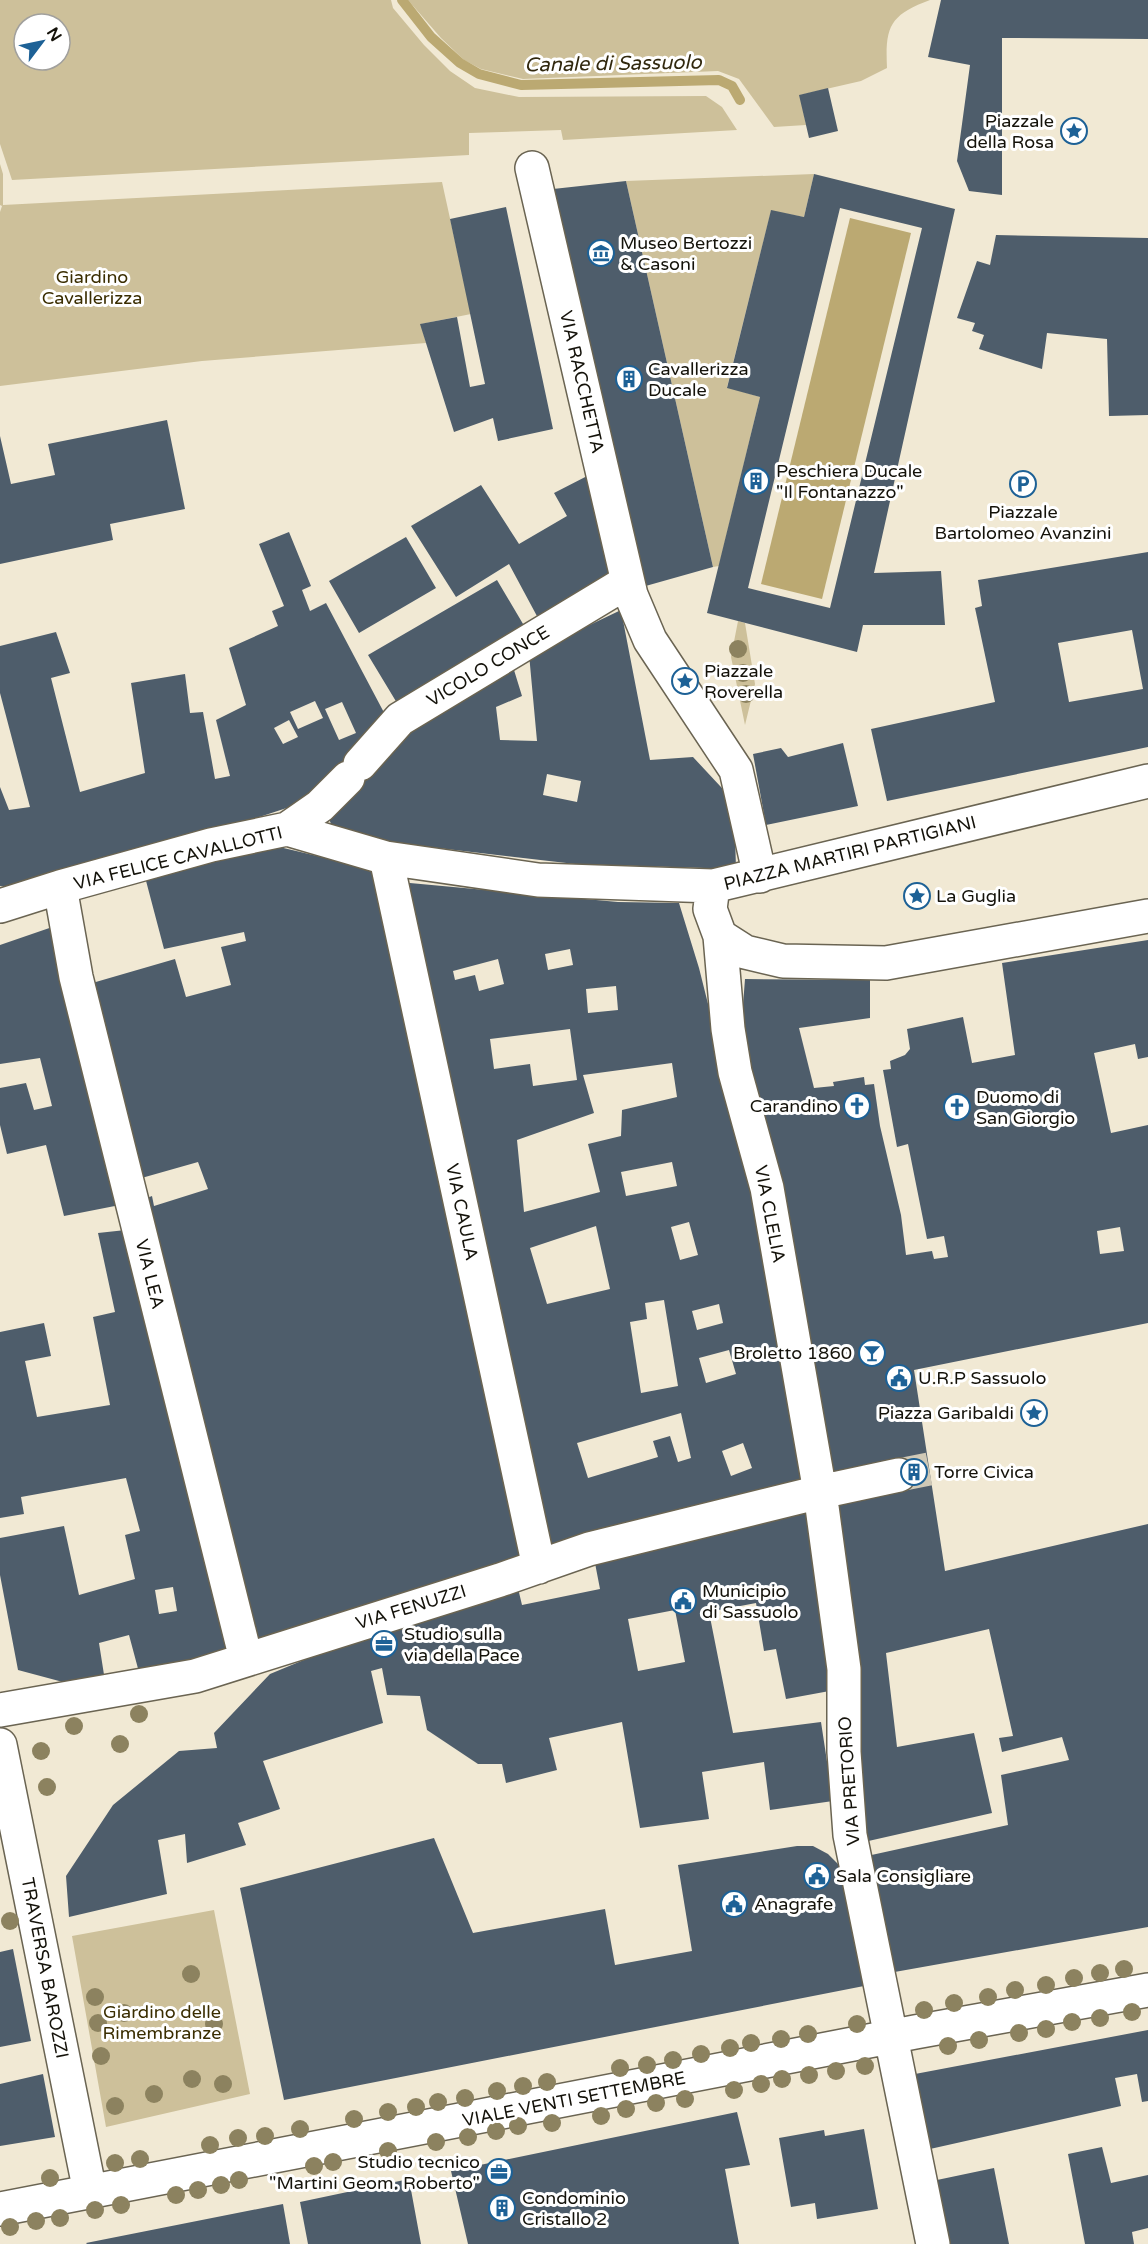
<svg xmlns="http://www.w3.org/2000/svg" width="1148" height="2244" font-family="'Varela Round',sans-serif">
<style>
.green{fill:#cdc09a;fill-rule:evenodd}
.water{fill:#bba972}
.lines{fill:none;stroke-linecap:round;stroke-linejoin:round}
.stream{stroke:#bba972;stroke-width:10}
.building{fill:#4e5d6b;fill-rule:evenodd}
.street-tunnel{stroke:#d0c9b6;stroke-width:33;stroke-dasharray:33 16;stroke-linecap:butt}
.street-casing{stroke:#6a6452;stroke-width:36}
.street{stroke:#fff;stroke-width:33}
.tree{fill:#8c825f}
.labels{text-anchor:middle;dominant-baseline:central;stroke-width:6;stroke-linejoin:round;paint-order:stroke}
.poi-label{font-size:18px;fill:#14120a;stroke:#fff;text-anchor:start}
.park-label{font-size:18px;fill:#3a2d00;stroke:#fff}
.street-label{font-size:18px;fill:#14120a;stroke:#fff}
.water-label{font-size:20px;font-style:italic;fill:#31280e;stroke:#fff}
</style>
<rect width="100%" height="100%" fill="#f1e9d4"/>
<path class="green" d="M0 0H391L393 8 424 45 450 71 475 88 519 97 706 96 722 107 737 130 563 140 561 130 469 133V155L12 180 0 144ZM24 24H60V60H24Z
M408 0H930C890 15 885 26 887 68L861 81 800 95 806 125 774 127 739 79 718 71 523 79 481 69 464 60 441 38Z
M0 164 3 174V205L442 182 471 314 421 324 426 343 202 361 0 386V212L2 206 0 205Z
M814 174 804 217 771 211 727 387 760 397 719 566 713 567 626 181Z
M738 621 745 623 755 684 745 725 731 657Z
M214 1910 250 2094 106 2127 72 1936Z"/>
<path class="water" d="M850 218 911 233 822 599 761 584Z"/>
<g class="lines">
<path class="stream" d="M402 0 431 37 460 63 479 74 521 85 719 80 732 86 740 100"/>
</g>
<path class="building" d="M941 0H1148V39L1002 38V195L969 191 957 161 970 65 928 57Z
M828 88 838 131 809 138 799 95Z
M814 174 955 209 874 573 941 571 945 625H863L857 652 707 613 760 397 727 388 771 210 804 217ZM840 208 922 228 830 608 748 588Z
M626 181 713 567 635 589 544 190Z
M506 207 553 429 498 441 493 418 454 432 420 324 457 317 470 387 485 384 450 219Z
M996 235 1148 238V415L1109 416 1107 339 1047 333 1042 369 979 349 984 335 972 331 975 323 957 318 977 261 990 265Z
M167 420 185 509 110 524 113 540 0 564V436L11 484 55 475 48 444Z
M593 473 617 571 538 618 509 564 456 597 411 526 481 485 519 544 567 516 554 493Z
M289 532 311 586 302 590 310 611 326 603 389 722 403 725 514 670 522 696 496 707 500 740 537 741 529 654 621 610 650 760 693 757 734 801 736 869 575 864 336 836 320 797 46 887 0 886V787L9 810 30 807 0 693V646L56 632 70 673 51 678 80 792 145 773 131 683 185 674 190 713 203 712 215 779 230 776 216 720 246 705 229 648 278 626 272 611 284 606 259 544ZM315 701 323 718 298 729 290 712ZM342 702 356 733 339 740 325 709ZM289 720 298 737 283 744 274 728ZM547 774 581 781 577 802 543 795Z
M406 537 436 588 359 633 329 581Z
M1148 552V747L887 801 871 729 995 702 975 608 982 606 978 580ZM1132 630 1143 689 1069 702 1058 643Z
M497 580 526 629 397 703 368 655Z
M843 743 858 806 766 825 753 754 781 748 788 757Z
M275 846 381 871 529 1558 247 1646 137 1202 152 1196 154 1206 208 1189 198 1162 131 1181 82 986 175 959 186 997 231 985 221 947 246 941 244 932 164 949 145 877Z
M399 882 618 902 679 903 699 968 750 1171 812 1483 542 1548ZM570 949 573 965 548 970 545 954ZM498 959 504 984 479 991 475 975 455 980 453 971ZM616 986 618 1010 588 1013 586 989ZM570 1029 577 1080 533 1086 530 1064 494 1069 490 1039ZM672 1063 677 1097 622 1110 621 1136 588 1144 600 1192 524 1212 517 1140 594 1113 583 1075ZM672 1162 677 1186 626 1196 621 1172ZM689 1222 698 1255 680 1260 671 1227ZM596 1226 610 1289 547 1304 530 1248ZM664 1300 678 1386 641 1393 630 1322 647 1319 645 1303ZM719 1304 723 1323 697 1330 692 1311ZM729 1350 736 1374 706 1383 699 1358ZM681 1413 691 1458 678 1462 670 1436 653 1441 658 1457 588 1478 577 1443ZM743 1443 752 1468 731 1476 722 1451Z
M61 924 125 1204 64 1216 46 1145 7 1154 0 1125V1088L26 1083 34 1110 52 1106 40 1058 0 1064V945Z
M1148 940V1057L1138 1059 1135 1044 1094 1053 1111 1133 1148 1125V1323L914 1370 945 1571 1148 1524V1927L889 1973 867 1856 1008 1825 1001 1775 1069 1760 1062 1737 1002 1752 999 1738 1013 1736 989 1629 886 1653 897 1747 974 1733 992 1813 864 1842 829 1477 741 1031 745 979 870 980V1018L799 1028 814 1088 834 1086 833 1082 864 1077 865 1085 874 1084 880 1126 901 1215 906 1255 932 1251 934 1259 948 1257 944 1236 927 1239 908 1144 897 1147 883 1070 891 1069 890 1061 905 1055 910 1049 907 1029 963 1017 972 1063 1015 1055 1002 963ZM1120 1227 1124 1251 1100 1254 1097 1231Z
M135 1229 237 1655 140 1676 129 1635 99 1643 105 1681 89 1689 18 1670 0 1575V1538L64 1526 79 1595 135 1579 125 1535 140 1531 126 1478 21 1497 24 1514 0 1518V1332L44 1323 51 1356 25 1361 37 1417 110 1405 93 1317 115 1312 98 1233ZM173 1587 177 1611 159 1614 155 1590Z
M815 1504 835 1690 786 1699 776 1649 764 1651 756 1603 709 1612 733 1733 821 1722 833 1801 770 1810 764 1762 702 1772 709 1819 640 1828 622 1722 549 1738 557 1770 506 1783 502 1764H478L427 1730 420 1696 387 1695 382 1668 371 1671 383 1723 263 1761 280 1809 238 1823 246 1845 187 1863 185 1834 158 1840 167 1894 69 1917 66 1876 113 1805 179 1751 217 1748 214 1733 270 1674 376 1630 517 1584 522 1605 600 1589 594 1558ZM675 1610 685 1662 638 1671 628 1619Z
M434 1838 473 1933 605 1909 615 1965 692 1951 678 1865 797 1846H813L828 1854 839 1865 847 1879 864 1986 284 2100 240 1888Z
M13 1949 31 2041 0 2047V1952Z
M1148 2030V2101L1142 2102 1137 2074 1115 2078 1121 2106 930 2149 915 2074Z
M43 2074 55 2137 0 2146V2084Z
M737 2112 750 2165 725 2169 739 2244H468L451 2171Z
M864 2129 878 2209 817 2219 815 2203 791 2207 779 2138 824 2130 825 2136Z
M1102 2147 1111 2183 1148 2175V2228L1132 2232 1134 2244H1085L1068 2154Z
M994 2168 1009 2244H950L937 2180Z
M409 2179 421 2244H308L300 2202Z
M283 2204 290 2244H87L86 2243Z"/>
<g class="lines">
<path class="street-tunnel" d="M899 1475 929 1469"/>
<defs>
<path id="street" d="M532 168 631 595 650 640 736 770 760 876
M360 764 400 719 627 582
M1148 781 713 886 710 909 720 936 745 952 783 961 886 963 1148 916
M287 829 320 806 348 778
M386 858 539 1567
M60 887 76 977 246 1659
M0 906 60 887 211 845 287 829 386 858 538 880 713 886
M720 936 728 1029 735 1072 767 1188 820 1492 844 1669V1752L850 1835 933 2244
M0 1710 195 1676 500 1580 589 1549 820 1492 899 1475
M0 1745 90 2192
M0 2209 915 2032 1148 1990"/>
</defs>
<use href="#street" class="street-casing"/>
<use href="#street" class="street"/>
</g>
<g class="tree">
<circle cx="738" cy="649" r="9"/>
<circle cx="743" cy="673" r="9"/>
<circle cx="746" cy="694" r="9"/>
<circle cx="139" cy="1714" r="9"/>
<circle cx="74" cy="1726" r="9"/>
<circle cx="120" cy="1744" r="9"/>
<circle cx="41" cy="1751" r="9"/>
<circle cx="47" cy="1787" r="9"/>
<circle cx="10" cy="1921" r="9"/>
<circle cx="1124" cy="1969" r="9"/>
<circle cx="1100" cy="1973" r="9"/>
<circle cx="191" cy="1974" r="9"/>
<circle cx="1074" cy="1978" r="9"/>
<circle cx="1046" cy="1985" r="9"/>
<circle cx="1015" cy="1990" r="9"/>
<circle cx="95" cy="1997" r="9"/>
<circle cx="988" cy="1997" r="9"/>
<circle cx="954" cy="2003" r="9"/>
<circle cx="924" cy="2010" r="9"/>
<circle cx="1132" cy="2012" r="9"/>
<circle cx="124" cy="2013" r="9"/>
<circle cx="1100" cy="2018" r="9"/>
<circle cx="1072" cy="2022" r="9"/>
<circle cx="98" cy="2023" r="9"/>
<circle cx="214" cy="2024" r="9"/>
<circle cx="857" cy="2024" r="9"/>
<circle cx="1046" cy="2029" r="9"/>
<circle cx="1019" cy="2033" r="9"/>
<circle cx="808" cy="2034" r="9"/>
<circle cx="781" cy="2039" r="9"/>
<circle cx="979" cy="2040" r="9"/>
<circle cx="751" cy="2043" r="9"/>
<circle cx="948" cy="2046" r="9"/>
<circle cx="730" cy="2048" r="9"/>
<circle cx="701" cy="2054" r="9"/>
<circle cx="101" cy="2056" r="9"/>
<circle cx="673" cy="2060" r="9"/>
<circle cx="647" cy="2065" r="9"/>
<circle cx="865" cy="2066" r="9"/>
<circle cx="620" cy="2068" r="9"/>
<circle cx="836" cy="2071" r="9"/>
<circle cx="809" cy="2075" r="9"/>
<circle cx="192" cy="2079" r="9"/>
<circle cx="782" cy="2079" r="9"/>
<circle cx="547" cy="2082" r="9"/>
<circle cx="223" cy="2084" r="9"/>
<circle cx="761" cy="2084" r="9"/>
<circle cx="523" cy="2086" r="9"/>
<circle cx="734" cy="2090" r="9"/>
<circle cx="497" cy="2091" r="9"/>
<circle cx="154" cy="2094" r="9"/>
<circle cx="465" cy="2098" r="9"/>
<circle cx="685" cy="2099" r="9"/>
<circle cx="438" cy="2102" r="9"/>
<circle cx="656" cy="2103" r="9"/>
<circle cx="115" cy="2106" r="9"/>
<circle cx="416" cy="2107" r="9"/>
<circle cx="626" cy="2109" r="9"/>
<circle cx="388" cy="2112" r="9"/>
<circle cx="601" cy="2116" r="9"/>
<circle cx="354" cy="2119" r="9"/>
<circle cx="552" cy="2123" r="9"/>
<circle cx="518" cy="2126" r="9"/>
<circle cx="300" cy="2129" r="9"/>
<circle cx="496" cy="2131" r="9"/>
<circle cx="265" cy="2136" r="9"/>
<circle cx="468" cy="2137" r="9"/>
<circle cx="238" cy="2138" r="9"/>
<circle cx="436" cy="2142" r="9"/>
<circle cx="210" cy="2145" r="9"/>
<circle cx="388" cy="2151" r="9"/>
<circle cx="140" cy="2159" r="9"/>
<circle cx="333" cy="2162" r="9"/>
<circle cx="115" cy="2163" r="9"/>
<circle cx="314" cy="2166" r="9"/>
<circle cx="50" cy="2178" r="9"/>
<circle cx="239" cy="2180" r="9"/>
<circle cx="221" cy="2185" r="9"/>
<circle cx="198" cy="2190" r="9"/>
<circle cx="176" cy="2195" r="9"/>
<circle cx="121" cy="2205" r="9"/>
<circle cx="95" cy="2210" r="9"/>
<circle cx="60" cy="2218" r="9"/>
<circle cx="36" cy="2221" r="9"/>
<circle cx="10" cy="2227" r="9"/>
</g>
<defs>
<symbol id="sight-ring" viewBox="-11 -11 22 22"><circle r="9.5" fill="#fff" stroke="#1d6196" stroke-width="1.5"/><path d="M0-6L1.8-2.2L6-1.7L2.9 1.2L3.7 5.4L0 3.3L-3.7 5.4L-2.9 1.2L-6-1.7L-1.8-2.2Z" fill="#1d6196"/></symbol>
<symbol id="museum-ring" viewBox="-11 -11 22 22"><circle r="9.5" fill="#fff" stroke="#1d6196" stroke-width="1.5"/><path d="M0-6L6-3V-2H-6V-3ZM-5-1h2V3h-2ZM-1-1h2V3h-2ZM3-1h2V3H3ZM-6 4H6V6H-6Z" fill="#1d6196"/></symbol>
<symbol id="building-ring" viewBox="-11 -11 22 22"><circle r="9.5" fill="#fff" stroke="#1d6196" stroke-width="1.5"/><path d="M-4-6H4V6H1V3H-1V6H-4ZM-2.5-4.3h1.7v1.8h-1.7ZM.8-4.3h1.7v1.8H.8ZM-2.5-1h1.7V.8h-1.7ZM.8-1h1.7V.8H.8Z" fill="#1d6196"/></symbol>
<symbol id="parking-ring" viewBox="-11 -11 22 22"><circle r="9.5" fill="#fff" stroke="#1d6196" stroke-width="1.5"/><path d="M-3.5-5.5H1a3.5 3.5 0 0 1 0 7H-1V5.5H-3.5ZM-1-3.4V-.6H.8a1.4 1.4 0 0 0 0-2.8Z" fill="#1d6196"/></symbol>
<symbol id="church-ring" viewBox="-11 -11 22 22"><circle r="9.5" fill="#fff" stroke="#1d6196" stroke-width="1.5"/><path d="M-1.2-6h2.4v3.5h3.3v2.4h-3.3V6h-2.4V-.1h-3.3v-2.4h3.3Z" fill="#1d6196"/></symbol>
<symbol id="bar-ring" viewBox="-11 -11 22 22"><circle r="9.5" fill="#fff" stroke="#1d6196" stroke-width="1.5"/><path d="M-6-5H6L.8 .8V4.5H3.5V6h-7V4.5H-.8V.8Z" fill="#1d6196"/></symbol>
<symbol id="civic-ring" viewBox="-11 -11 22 22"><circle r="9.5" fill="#fff" stroke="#1d6196" stroke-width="1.5"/><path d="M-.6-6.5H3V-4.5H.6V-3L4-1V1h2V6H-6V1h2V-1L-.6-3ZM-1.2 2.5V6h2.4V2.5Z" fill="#1d6196"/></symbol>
<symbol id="office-ring" viewBox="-11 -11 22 22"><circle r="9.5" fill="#fff" stroke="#1d6196" stroke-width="1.5"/><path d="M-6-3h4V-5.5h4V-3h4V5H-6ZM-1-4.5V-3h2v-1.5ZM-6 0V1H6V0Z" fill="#1d6196"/></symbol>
</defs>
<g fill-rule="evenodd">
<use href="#sight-ring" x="1059" y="116" width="30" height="30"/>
<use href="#museum-ring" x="586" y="238" width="30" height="30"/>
<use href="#building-ring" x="614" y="364" width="30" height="30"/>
<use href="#building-ring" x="741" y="466" width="30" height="30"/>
<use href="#parking-ring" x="1008" y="469" width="30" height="30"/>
<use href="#sight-ring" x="670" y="666" width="30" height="30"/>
<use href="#sight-ring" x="902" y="881" width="30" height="30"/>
<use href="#church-ring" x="842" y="1091" width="30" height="30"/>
<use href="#church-ring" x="942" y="1092" width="30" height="30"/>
<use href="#bar-ring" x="857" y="1338" width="30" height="30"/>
<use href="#civic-ring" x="884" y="1363" width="30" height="30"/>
<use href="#sight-ring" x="1019" y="1398" width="30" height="30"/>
<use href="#building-ring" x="899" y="1457" width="30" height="30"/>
<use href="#civic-ring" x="668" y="1586" width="30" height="30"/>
<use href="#office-ring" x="369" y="1629" width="30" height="30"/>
<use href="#civic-ring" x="802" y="1861" width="30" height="30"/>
<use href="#civic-ring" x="719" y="1889" width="30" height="30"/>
<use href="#office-ring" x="484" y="2157" width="30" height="30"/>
<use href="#building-ring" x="487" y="2193" width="30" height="30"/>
</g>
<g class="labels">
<g class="poi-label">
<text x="1054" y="121" text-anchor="end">Piazzale<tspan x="1054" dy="21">della Rosa</tspan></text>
<text x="620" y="243">Museo Bertozzi<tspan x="620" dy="21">&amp; Casoni</tspan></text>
<text x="648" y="369">Cavallerizza<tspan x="648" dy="21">Ducale</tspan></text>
<text x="776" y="471">Peschiera Ducale<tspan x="776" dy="21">"Il Fontanazzo"</tspan></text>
<text x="1023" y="512" text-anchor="middle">Piazzale<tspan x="1023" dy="21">Bartolomeo Avanzini</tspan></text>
<text x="704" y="671">Piazzale<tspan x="704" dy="21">Roverella</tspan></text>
<text x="936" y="896">La Guglia</text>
<text x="976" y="1097">Duomo di<tspan x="976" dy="21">San Giorgio</tspan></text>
<text x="838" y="1106" text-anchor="end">Carandino</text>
<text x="852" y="1353" text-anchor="end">Broletto 1860</text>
<text x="918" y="1378">U.R.P Sassuolo</text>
<text x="1014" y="1413" text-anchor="end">Piazza Garibaldi</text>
<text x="934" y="1472">Torre Civica</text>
<text x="702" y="1591">Municipio<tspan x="702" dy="21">di Sassuolo</tspan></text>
<text x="404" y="1634">Studio sulla<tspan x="404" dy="21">via della Pace</tspan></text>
<text x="836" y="1876">Sala Consigliare</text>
<text x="754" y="1904">Anagrafe</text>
<text x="480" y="2162" text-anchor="end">Studio tecnico<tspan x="480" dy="21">"Martini Geom. Roberto"</tspan></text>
<text x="522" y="2198">Condominio<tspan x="522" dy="21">Cristallo 2</tspan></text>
</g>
<g class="park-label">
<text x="92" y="277">Giardino<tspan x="92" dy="21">Cavallerizza</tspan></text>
<text x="162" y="2012">Giardino delle<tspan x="162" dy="21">Rimembranze</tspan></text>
</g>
<g class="street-label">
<text transform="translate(582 382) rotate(77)">VIA RACCHETTA</text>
<text transform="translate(488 666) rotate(-31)">VICOLO CONCE</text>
<text transform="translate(850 853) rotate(-14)">PIAZZA MARTIRI PARTIGIANI</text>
<text transform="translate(178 858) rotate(-14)">VIA FELICE CAVALLOTTI</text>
<text transform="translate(462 1212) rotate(78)">VIA CAULA</text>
<text transform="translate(770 1214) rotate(79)">VIA CLELIA</text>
<text transform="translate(150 1274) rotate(76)">VIA LEA</text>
<text transform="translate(411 1607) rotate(-17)">VIA FENUZZI</text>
<text transform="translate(849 1781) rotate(-94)">VIA PRETORIO</text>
<text transform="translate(45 1968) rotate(79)">TRAVERSA BAROZZI</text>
<text transform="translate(574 2099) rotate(-11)">VIALE VENTI SETTEMBRE</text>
</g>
<g class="water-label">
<text transform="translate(613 64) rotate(-1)">Canale di Sassuolo</text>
</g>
</g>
<g transform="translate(42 42) rotate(58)"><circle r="28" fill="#ffffff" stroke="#a1a09d" stroke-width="1.5"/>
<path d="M0-4.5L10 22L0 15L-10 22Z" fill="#1d6196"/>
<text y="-9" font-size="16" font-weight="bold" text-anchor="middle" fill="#14120a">N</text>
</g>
</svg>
